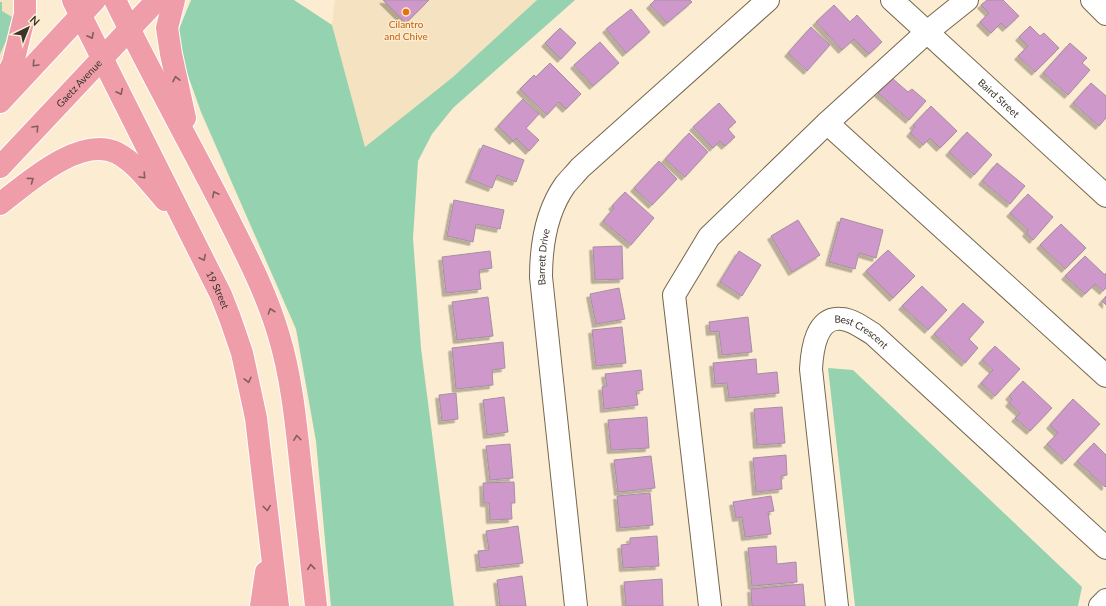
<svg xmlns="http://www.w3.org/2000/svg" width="1106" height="606" font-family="Lato,sans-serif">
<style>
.built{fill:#f5e2c0}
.green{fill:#95d2af}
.building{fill:#ce99ca;stroke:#a58fa3;filter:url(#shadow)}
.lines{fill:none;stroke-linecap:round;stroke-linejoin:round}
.minor-casing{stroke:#75674f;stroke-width:24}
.major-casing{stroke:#fff;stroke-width:24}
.minor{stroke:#fff;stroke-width:22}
.major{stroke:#ef9da9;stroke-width:22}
.oneway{stroke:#825e5d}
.food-dot{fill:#e8710a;stroke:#fcecd1;stroke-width:1.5}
.labels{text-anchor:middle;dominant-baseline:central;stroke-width:3;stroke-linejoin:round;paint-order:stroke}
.food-label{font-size:10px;fill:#c56008;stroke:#fcecd1}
.street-label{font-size:10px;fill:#3a342a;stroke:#fcecd1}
</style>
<defs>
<filter id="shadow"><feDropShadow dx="-3.5" dy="3.5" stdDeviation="0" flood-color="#0004"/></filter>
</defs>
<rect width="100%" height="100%" fill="#fcecd1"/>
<path class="built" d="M0 0H20L15 30 0 64Z
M335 0H537L453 77 365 147 332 25Z"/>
<path class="green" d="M191 0H294L332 25 365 147 453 77 537 0H575L453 108 432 134 418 161 413 238 421 348 454 606H331L316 441 296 329 201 112 175 39Z
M0 2H2V11L12 17 6 41 0 54Z
M828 368 853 370 1082 587 1078 606H855Z"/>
<path class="building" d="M383 0H429L406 23Z
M655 0H690L692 2 667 23 650 5Z
M987 0H1003L1019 16 1006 28 1001 23 991 33 980 22 989 13 981 5Z
M834 5 850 22 857 15 882 42 869 54 854 39 842 50 816 22Z
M631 9 650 32 626 53 606 29Z
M1030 26 1040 36 1044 33 1059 48 1035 72 1018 56 1028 46 1019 37Z
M811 27 830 45 807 71 788 53Z
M560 28 576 43 561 59 545 43Z
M600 42 619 63 593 86 574 65Z
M1070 43 1087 58 1082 63 1090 70 1068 95 1043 73Z
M550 63 581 94 566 109 559 102 547 115 520 89 534 75 536 77Z
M892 78 908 92 912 89 926 101 909 120 878 93Z
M1091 83 1106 96V118L1099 126 1073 103Z
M523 99 539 114 526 128 539 140 529 151 516 138 513 141 498 126Z
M719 103 736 122 728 129 735 137 725 146 720 141 713 148 693 127Z
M931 106 957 131 940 148 930 138 923 145 910 133 915 127 913 125Z
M967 132 992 155 974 175 949 152Z
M689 133 708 152 685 177 665 159Z
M483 145 524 160 516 182 497 175 492 188 469 179Z
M659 161 677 179 652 205 634 188Z
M997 163 1025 186 1010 204 982 181Z
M625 192 654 218 631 245 603 221 614 208 612 206Z
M1028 194 1053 217 1033 240 1026 233 1028 230 1010 213Z
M454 200 504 210 500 229 476 224 473 242 447 236Z
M841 218 883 230 876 258 859 253 855 269 829 262Z
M798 220 820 255 792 272 771 236Z
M1061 224 1086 248 1065 269 1040 245Z
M622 246 623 279 595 280 593 247Z
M888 250 915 276 893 298 866 271Z
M490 251 492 268 479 270 481 289 446 293 442 257Z
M739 251 761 265 742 296 720 282Z
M1085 256 1105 275 1106 273V288L1103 291 1095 284 1085 294 1065 276Z
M922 286 947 310 928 330 902 306Z
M619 288 625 319 596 324 590 294Z
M1106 296V305L1102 301Z
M488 297 493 336 457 340 452 302Z
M963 303 984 322 969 339 978 348 965 363 934 334Z
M748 317 752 352 722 355 719 331 710 332 709 322Z
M622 327 626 363 596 366 592 330Z
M503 342 505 368 492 370 493 385 456 389 452 348Z
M995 346 1020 369 995 396 981 383 993 370 982 360Z
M756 359 757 374 777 372 779 393 729 398 727 383 715 384 713 363Z
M641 370 643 390 636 391 638 405 604 409 602 387 607 386 605 374Z
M1023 381 1052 408 1030 431 1015 418 1020 413 1009 403 1012 399 1009 396Z
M456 393 458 419 442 421 439 395Z
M504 397 508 432 487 435 483 400Z
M1073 399 1100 424 1065 461 1047 444 1058 433 1050 425Z
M782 407 785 443 757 445 754 409Z
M647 417 649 448 611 450 608 420Z
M1094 443 1106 455V486L1105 487 1077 461Z
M510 444 513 478 490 480 486 446Z
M786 455 787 475 781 476 782 489 756 492 753 458Z
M651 456 655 488 618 492 614 460Z
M514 482 515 503H511L512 519 490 520 489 503H484L483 483Z
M650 493 653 525 620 528 617 496Z
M771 496 774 511 768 512 771 534 745 537 742 517 736 518 733 502Z
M518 526 523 563 480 568 478 551 489 550 486 531Z
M657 536 659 566 623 568 621 545 630 544V538Z
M776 546 777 564 796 562 797 582 752 586 748 548Z
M522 576 526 606H500L497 580Z
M662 579 663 606H626L624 582Z
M803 584 805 606H752L751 589Z"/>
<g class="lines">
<defs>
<g id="minor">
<path id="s1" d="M892 0 1106 196"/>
<path d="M1092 0 1106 14"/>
<path d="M827 123 1106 376"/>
<path id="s2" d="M576 606 541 277C541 244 546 212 565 185 570 179 575 174 580 168L768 0"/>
<path d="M710 606 674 295 709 237 827 123 927 32 967 0"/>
<path id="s3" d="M837 606 811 369C812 351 816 315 842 319 853 320 863 328 873 334L1106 548"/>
<path d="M1100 606 1106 600"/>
</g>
<g id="major">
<path id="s4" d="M73 0 221 295 230 318 242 353 256 418 278 606"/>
<path d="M115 0C149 70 187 138 223 208 244 250 266 291 279 336 292 379 296 425 301 470 306 515 311 561 316 606"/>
<path d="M174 0 167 28 171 54 185 118"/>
<path d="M0 90 13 63 25 14V0"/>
<path d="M0 102 95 0"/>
<path id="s5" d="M0 167 157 0"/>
<path d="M0 204C27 183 80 135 117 153 136 163 151 184 165 200"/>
<path d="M261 606 266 572"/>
</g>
</defs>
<use href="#minor" class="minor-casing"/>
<use href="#major" class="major-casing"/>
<use href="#minor" class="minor"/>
<use href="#major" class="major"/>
</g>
<defs><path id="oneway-chevron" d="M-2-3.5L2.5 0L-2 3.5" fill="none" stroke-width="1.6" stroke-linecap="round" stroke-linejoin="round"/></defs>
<g class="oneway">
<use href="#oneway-chevron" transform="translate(91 36) rotate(63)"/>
<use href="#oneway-chevron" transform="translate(35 64) rotate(133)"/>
<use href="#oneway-chevron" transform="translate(176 79) rotate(-102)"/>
<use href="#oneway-chevron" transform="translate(120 92) rotate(63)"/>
<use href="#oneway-chevron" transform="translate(36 128) rotate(-47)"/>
<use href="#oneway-chevron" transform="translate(143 176) rotate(47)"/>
<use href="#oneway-chevron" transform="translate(31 180) rotate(-36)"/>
<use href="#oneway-chevron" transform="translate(215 194) rotate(-117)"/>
<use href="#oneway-chevron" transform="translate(203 258) rotate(63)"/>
<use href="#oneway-chevron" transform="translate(271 311) rotate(-109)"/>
<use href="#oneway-chevron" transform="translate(248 380) rotate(77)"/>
<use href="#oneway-chevron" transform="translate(297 438) rotate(-97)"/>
<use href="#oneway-chevron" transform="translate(267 508) rotate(83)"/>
<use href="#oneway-chevron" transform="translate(311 567) rotate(-96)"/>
</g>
<circle class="food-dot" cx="406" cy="12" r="4"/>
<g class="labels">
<g class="food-label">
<text x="406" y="24">Cilantro<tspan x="406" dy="12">and Chive</tspan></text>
</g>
<g class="street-label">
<text stroke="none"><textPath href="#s5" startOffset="115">Gaetz Avenue</textPath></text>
<text stroke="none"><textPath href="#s1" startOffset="145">Baird Street</textPath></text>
<text stroke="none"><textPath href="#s2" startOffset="351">Barrett Drive</textPath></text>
<text stroke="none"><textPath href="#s4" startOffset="324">19 Street</textPath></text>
<text stroke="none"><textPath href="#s3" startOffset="328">Best Crescent</textPath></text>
</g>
</g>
<g transform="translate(28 28) rotate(43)" stroke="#fcecd1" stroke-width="3" paint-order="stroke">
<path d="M0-3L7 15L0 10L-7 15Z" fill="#3a342a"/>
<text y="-6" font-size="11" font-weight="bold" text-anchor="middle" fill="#3a342a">N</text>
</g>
</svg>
